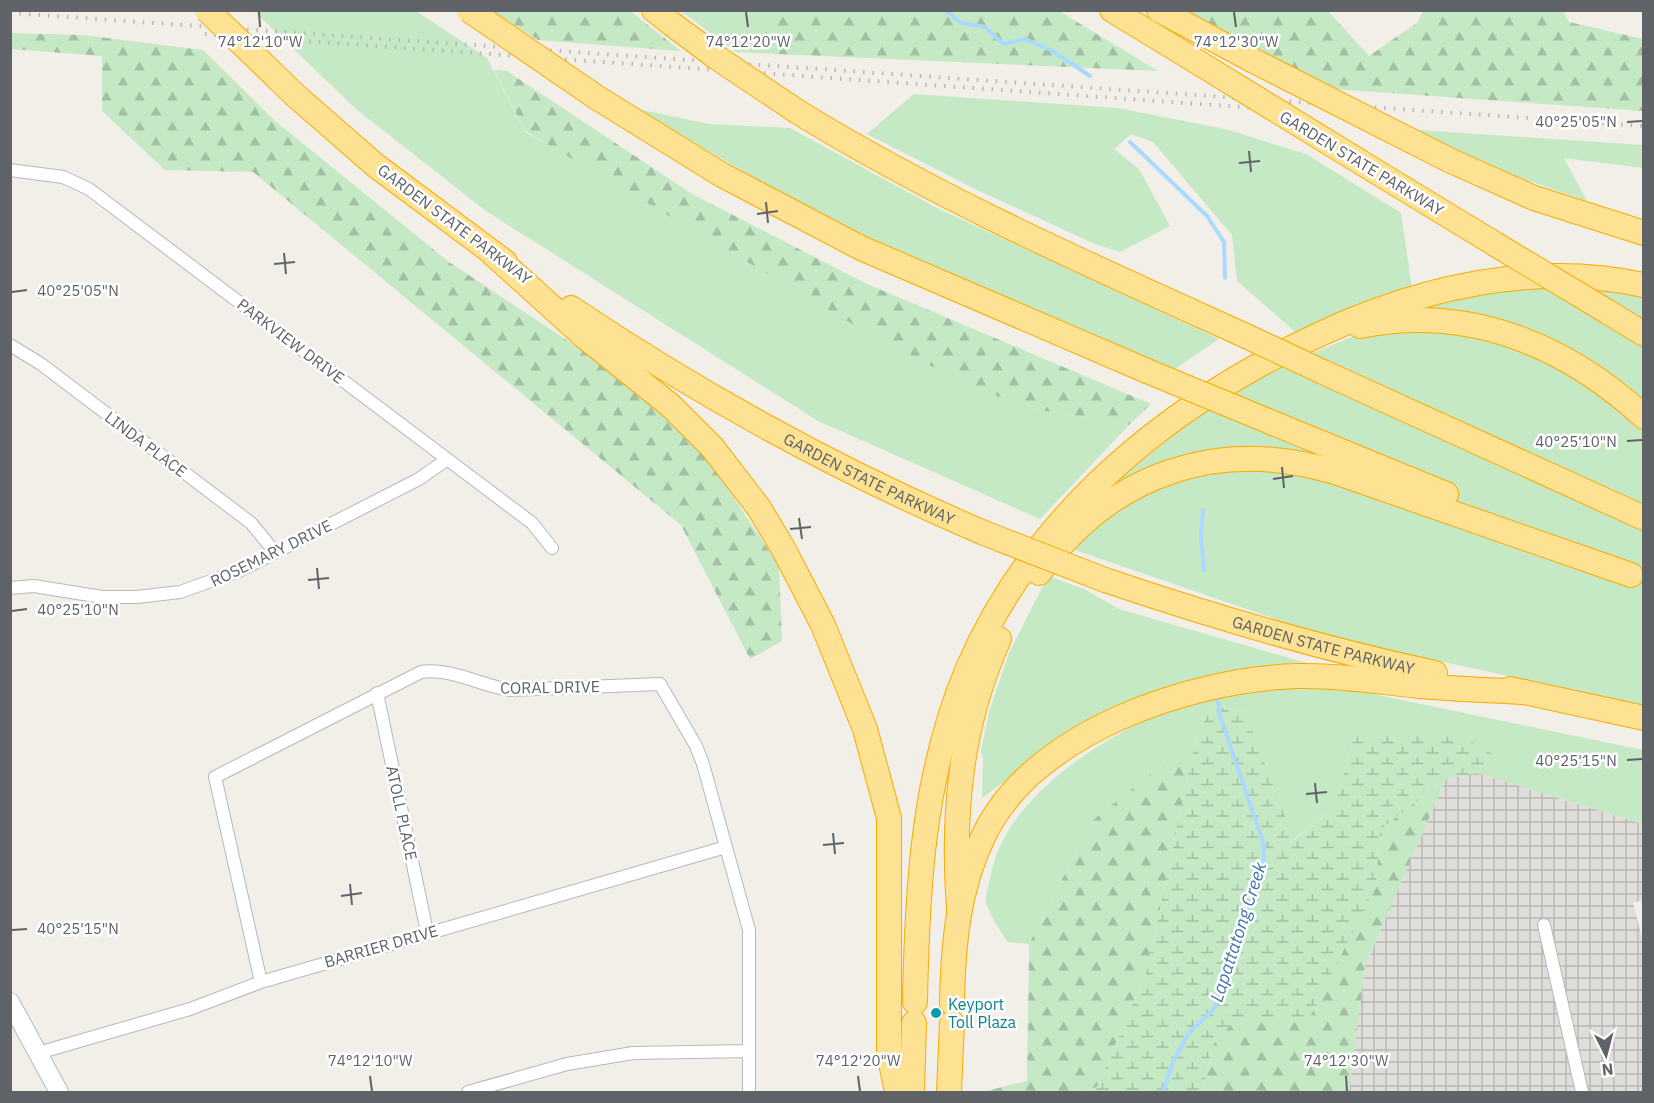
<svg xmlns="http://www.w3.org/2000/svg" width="1654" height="1103" font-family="'IBM Plex Sans',sans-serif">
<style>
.industrial{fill:url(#industrial-grid)}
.grass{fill:#c5e8c5}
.forest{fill:url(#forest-firs)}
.wetland{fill:url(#wetland-marsh)}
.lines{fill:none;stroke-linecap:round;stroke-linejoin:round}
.stream{stroke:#aadaff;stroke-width:4}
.street-casing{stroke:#b5b8bc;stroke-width:14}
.secondary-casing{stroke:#b6babf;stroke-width:20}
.highway-casing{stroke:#f9ab00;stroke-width:26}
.street{stroke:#fff;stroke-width:12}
.secondary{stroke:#fff;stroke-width:18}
.highway{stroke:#fde293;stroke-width:24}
.rail{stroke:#b6b7b8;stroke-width:4;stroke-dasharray:1.5 8;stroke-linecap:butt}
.highway-bridge-casing{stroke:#f9ab00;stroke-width:26;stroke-linecap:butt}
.highway-bridge{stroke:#fde293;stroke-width:24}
.ticks{fill:none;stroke:#5f6368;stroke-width:2}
.culture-dot{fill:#0f9aa8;stroke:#fff;stroke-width:2}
.labels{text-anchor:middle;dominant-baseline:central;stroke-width:5;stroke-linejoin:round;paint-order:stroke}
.street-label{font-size:16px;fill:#5f6368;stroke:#fff}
.culture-label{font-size:16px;fill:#0d838f;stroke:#fff;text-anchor:start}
.water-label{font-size:18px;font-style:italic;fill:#4174aa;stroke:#fff}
.ticks-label{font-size:15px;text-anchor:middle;fill:#5f6368;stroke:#fff;stroke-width:5;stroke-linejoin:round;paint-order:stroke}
</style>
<defs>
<pattern id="industrial-grid" width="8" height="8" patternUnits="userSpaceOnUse" patternTransform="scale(1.5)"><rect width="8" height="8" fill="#e0deda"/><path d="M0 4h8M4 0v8" fill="none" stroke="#b9b8b5"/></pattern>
<pattern id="forest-firs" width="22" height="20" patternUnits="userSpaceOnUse" patternTransform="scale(1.5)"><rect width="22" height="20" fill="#c5e8c5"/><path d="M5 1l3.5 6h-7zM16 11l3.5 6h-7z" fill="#a3c0a4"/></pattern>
<pattern id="wetland-marsh" width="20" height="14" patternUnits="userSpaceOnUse" patternTransform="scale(1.5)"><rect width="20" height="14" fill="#c5e8c5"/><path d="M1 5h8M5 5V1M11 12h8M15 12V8" fill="none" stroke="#a3c0a4"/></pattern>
</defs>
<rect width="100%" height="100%" fill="#f1efe8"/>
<path class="industrial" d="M1477 773 1643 824V900L1633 903 1644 946 1643 1092H1349L1365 966 1446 779Z"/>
<path class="grass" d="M254 11H416L487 58 525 132 1022 407 1129 425 1040 519 818 421 486 211 356 109Z
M681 11H748L777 54 736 52Z
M914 94 1118 108 1225 129 1306 154 1401 213 1412 288 1299 335 1237 281 1232 235 1153 142 1131 134 1114 149 1139 169 1170 226 1120 252 1095 244 977 190 867 134Z
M637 109 709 124 790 128 937 208 1219 339 1172 371 856 237Z
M1404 129 1643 145V168L1564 158 1587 201 1486 166Z
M1643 287V705L1328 637 1066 547 1081 510 1200 414 1264 373 1442 300 1524 288Z
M1048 576 1084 589 1119 609 1324 668 1304 670 1056 744 982 798 983 759 981 751 989 712 1009 653Z
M1271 685 1334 686 1643 750V824L1477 773 1493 754 1355 733 1335 806 1293 840 1245 712 1212 706 1196 737 1092 821 1029 944 1007 942C1001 930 988 914 986 901 985 894 990 882 991 874 1008 788 1123 725 1199 697 1221 689 1248 689 1271 685Z"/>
<path class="forest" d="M493 11H630L681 51 538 40Z
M748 11H1059L1158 71 777 54Z
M1173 11H1328L1369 56 1418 22 1423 11H1563L1569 22 1643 39V111L1320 88Z
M10 33 83 35 203 50 275 121 449 262 657 400 705 454 779 566 782 641 750 659 681 525 253 172 165 170 102 111V56L11 49Z
M494 70 507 71 692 194 865 283 1151 404 1129 425 1022 407 900 352 525 131Z
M1196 737 1147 971 1097 1087 1083 1092H982L1027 1081 1029 944 1092 821Z
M1446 779 1365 966 1349 1092H1201L1213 1045 1235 1019 1308 1020 1376 886 1380 830Z"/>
<path class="wetland" d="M1212 706 1245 712 1294 840 1335 806 1355 733 1458 734 1493 754 1477 773 1446 779 1380 830 1376 886 1308 1021 1235 1019 1213 1045 1201 1092H1083L1097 1087 1147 971 1196 737Z"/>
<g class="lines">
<path class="stream" d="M945 10 961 23 985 27 1003 44 1025 39 1053 51 1090 76
M1130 142 1207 216 1224 242 1225 278
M1203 510 1201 537 1204 570
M1163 1092 1173 1062 1188 1034 1214 1009 1264 862V845L1220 716 1217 695"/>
<defs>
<path id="street" d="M10 170 63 177 89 189 532 523 552 548
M10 345 41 364 251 523 274 551
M10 588 34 586 102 597H137L180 592 239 571 419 479 446 460
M377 693 427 932
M1544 925 1582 1092
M261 982 215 777 421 672C449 667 482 686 510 690L660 684 696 746 703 764 749 930V1092
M38 1053 190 1009 261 982 726 847
M468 1092 567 1064 633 1053 749 1051"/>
<path id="secondary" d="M10 1002 59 1092"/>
<g id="highway">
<path d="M654 10 672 24"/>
<path d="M1112 10 1186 55"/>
<path d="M1159 10 1252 60"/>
<path d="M296 96 375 165 505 262"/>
<path d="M596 97 722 175 861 248 1147 371"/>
<path d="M798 112C941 200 1094 267 1246 336"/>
<path d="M1449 160 1534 198 1644 233"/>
<path d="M1375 171 1495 244"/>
<path d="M493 254 585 337 671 406 712 447 759 508 784 550 823 625 865 729 889 818V1053L897 1092"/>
<path id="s1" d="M571 308C702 396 839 471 984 533"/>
<path d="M1608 312 1644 334"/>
<path d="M1360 326C1468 304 1566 345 1644 417"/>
<path d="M1323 372 1644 518"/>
<path d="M1268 421 1446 494"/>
<path d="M1039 573C1111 473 1218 437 1335 472L1631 575"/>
<path id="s2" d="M1105 580C1214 617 1323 649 1435 673"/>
<path d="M1510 689 1644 718"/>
<path d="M959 909C952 816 960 725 999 639"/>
<path d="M915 1002C917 888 923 774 968 668 1035 513 1168 405 1318 335 1419 288 1532 261 1644 285"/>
<path d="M952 1003C953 945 958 888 984 835 1033 732 1191 679 1298 676 1339 675 1379 682 1420 686 1454 689 1489 690 1524 692"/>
<path d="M912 1092 914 1023"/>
<path d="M949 1092 952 1023"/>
</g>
</defs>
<use href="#street" class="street-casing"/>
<use href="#secondary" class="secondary-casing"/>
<use href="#highway" class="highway-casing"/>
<use href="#street" class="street"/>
<use href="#secondary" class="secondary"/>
<use href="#highway" class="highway"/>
<path class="rail" d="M10 13 1644 126
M205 34 1285 110"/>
<defs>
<path id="highway-bridge" d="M207 10 296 96
M469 10 596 97
M672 24 716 57 798 112
M1186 55 1375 171
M1252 60 1449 160
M1495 244 1608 312
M1246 336 1323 372
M1147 371 1268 421
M984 533 1105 580"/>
</defs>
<use href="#highway-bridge" class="highway-bridge-casing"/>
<use href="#highway-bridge" class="highway-bridge"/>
</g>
<path class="ticks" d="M259 12 260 27M746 12 748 27M1234 12 1236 27M1627 122 1642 121M1249 151 1251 172M1239 163 1260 161M766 202 768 223M757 214 778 211M284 253 286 274M274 264 295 262M12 292 27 290M1627 441 1642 440M1282 467 1284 488M1273 479 1293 476M799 518 802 539M790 529 811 527M317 568 319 589M308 580 329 578M12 611 27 609M1627 760 1642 759M1315 783 1317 803M1306 794 1327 792M833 833 835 854M823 845 844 843M350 884 352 905M341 896 362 893M12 930 27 929M370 1076 372 1091M858 1076 860 1091M1346 1076 1347 1091"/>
<circle class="culture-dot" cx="936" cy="1013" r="6"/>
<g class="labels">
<g class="street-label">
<text transform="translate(1362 163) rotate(31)">GARDEN STATE PARKWAY</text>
<text transform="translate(455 224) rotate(37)">GARDEN STATE PARKWAY</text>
<text transform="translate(291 341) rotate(37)">PARKVIEW DRIVE</text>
<text transform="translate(146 444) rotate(37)">LINDA PLACE</text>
<text stroke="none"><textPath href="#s1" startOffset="344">GARDEN STATE PARKWAY</textPath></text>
<text transform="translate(271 553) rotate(-26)">ROSEMARY DRIVE</text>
<text stroke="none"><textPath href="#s2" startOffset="228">GARDEN STATE PARKWAY</textPath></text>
<text transform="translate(550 687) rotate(-1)">CORAL DRIVE</text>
<text transform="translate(402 813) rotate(78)">ATOLL PLACE</text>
<text transform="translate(381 946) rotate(-16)">BARRIER DRIVE</text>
</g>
<g class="culture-label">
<text x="948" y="1004">Keyport<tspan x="948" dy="18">Toll Plaza</tspan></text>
</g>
<g class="water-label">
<text transform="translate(1238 932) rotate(-72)">Lapattatong Creek</text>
</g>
</g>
<g class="ticks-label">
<text x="260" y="47">74°12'10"W</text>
<text x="748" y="47">74°12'20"W</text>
<text x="1236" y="47">74°12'30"W</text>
<text x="1576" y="127">40°25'05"N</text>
<text x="78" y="296">40°25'05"N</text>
<text x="1576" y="447">40°25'10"N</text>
<text x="78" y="615">40°25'10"N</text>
<text x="1576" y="766">40°25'15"N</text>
<text x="78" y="934">40°25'15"N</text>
<text x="370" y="1066">74°12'10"W</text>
<text x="858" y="1066">74°12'20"W</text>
<text x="1346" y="1066">74°12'30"W</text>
</g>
<rect width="1654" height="1103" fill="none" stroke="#5f6368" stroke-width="24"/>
<g transform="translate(1606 1055) rotate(174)" stroke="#ffffff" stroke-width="4.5" paint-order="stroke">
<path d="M0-4.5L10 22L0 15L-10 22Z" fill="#5f6368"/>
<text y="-9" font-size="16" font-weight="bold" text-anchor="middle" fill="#5f6368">N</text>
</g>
</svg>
